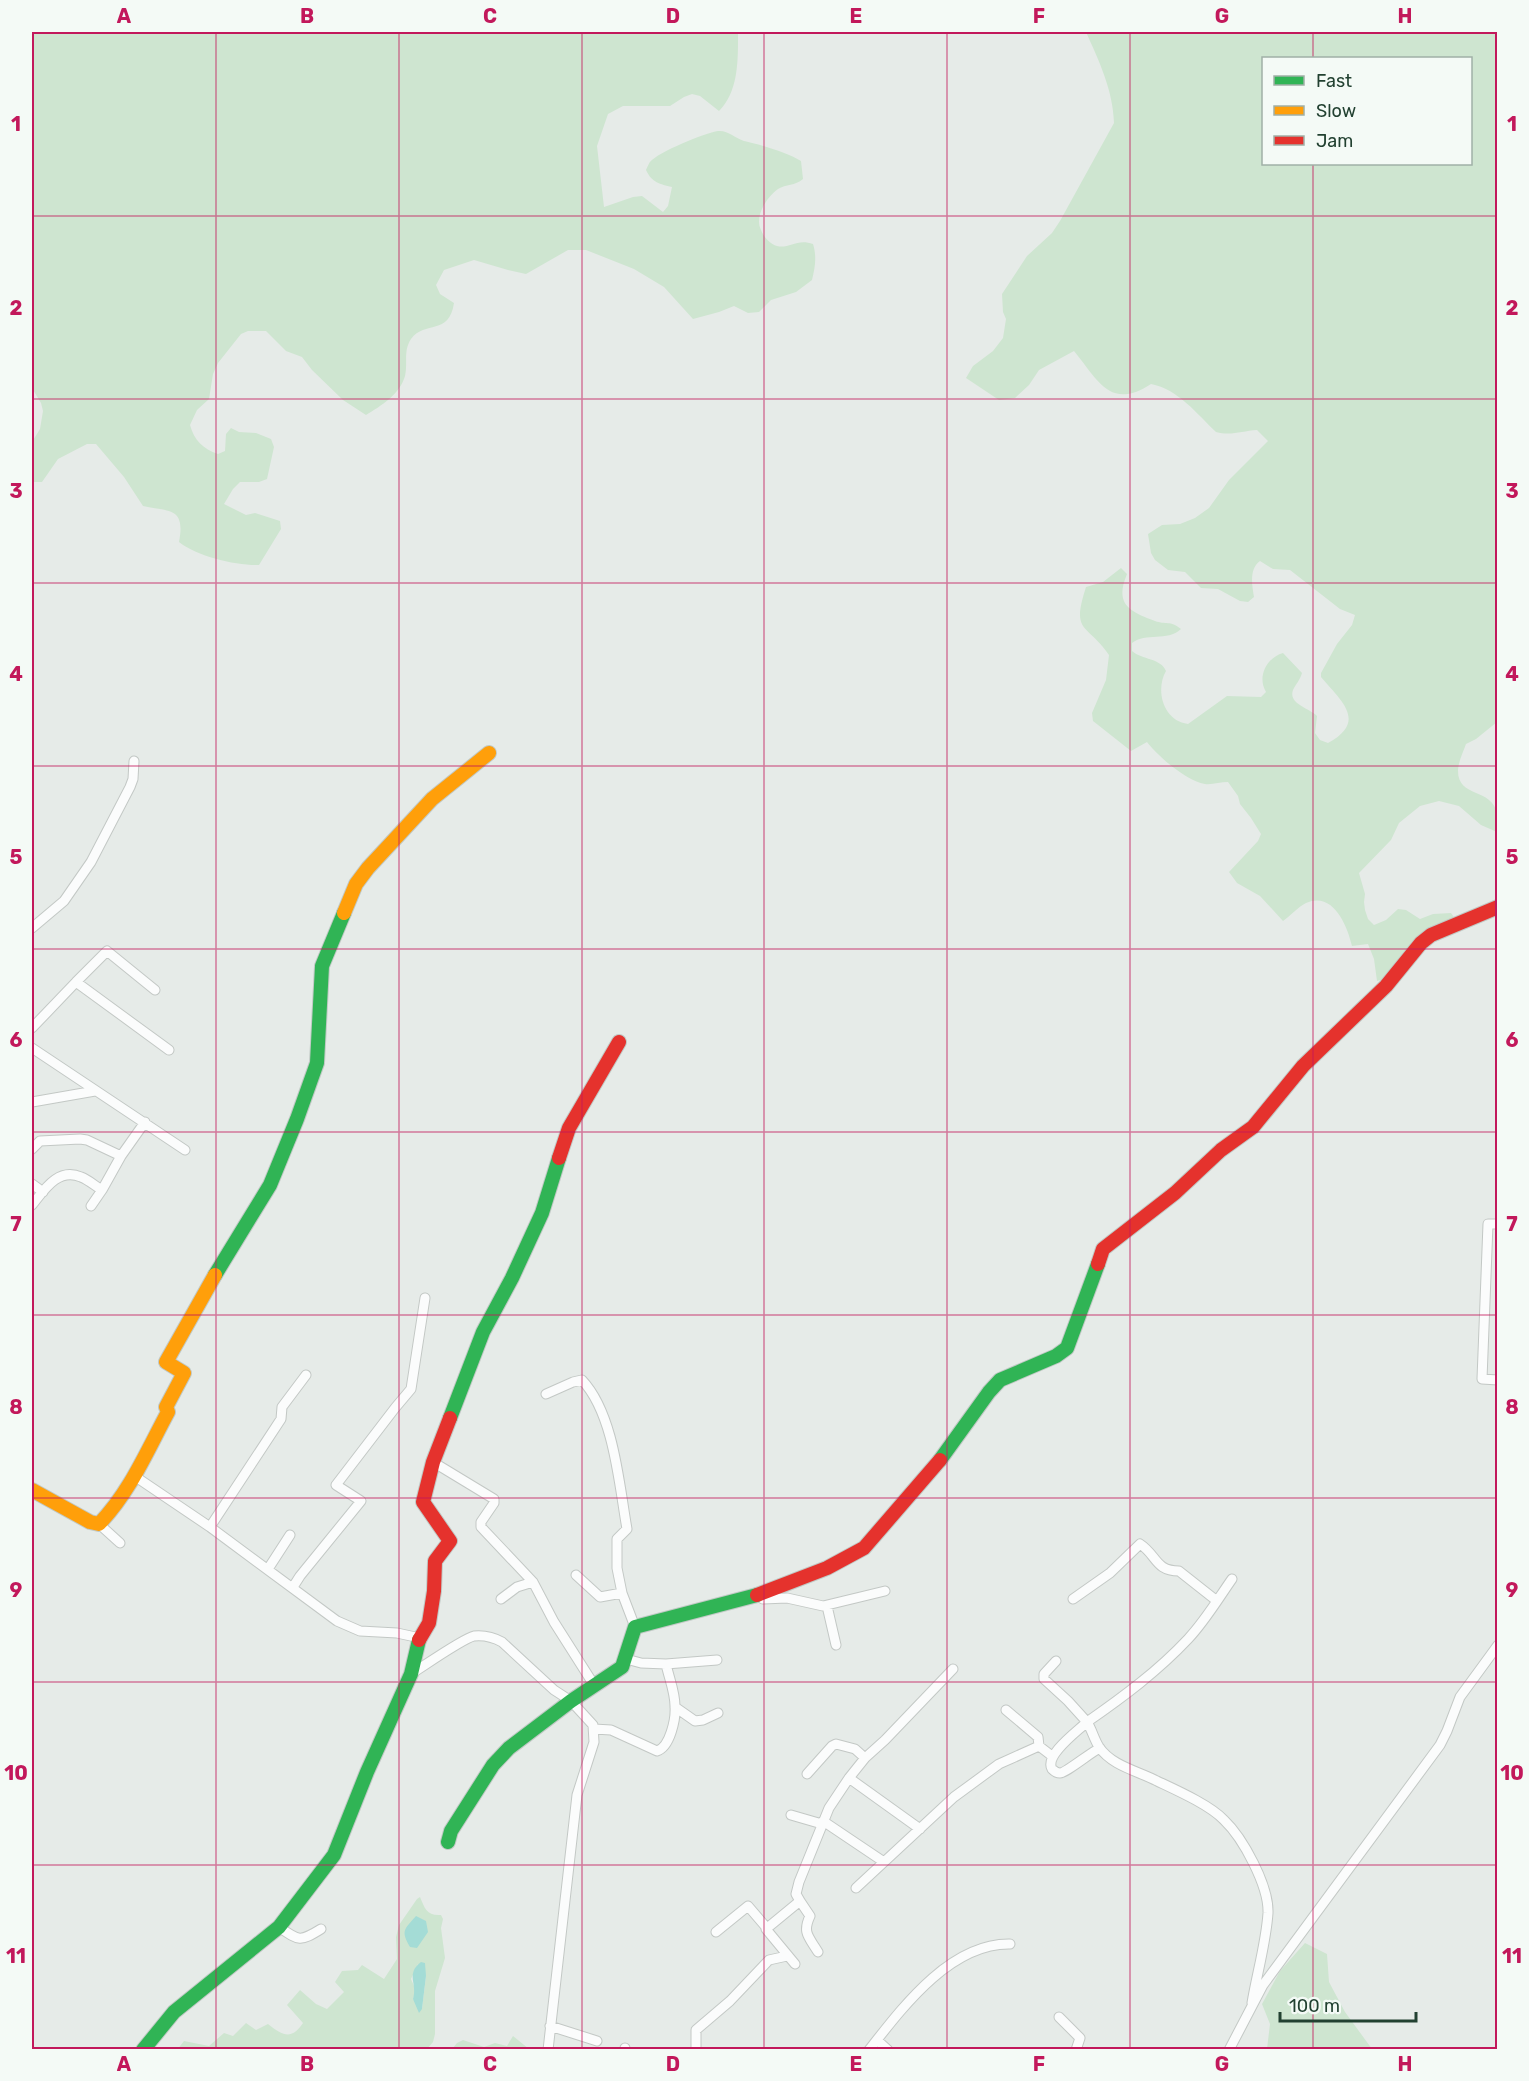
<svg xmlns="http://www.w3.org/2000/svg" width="1529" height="2081" font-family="Rubik,sans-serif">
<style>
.green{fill:#cee5d0;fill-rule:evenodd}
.water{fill:#a4dcd6}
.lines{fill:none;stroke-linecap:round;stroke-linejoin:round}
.street-casing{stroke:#c3c8c5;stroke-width:11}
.fast-casing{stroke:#c1c9c5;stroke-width:16}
.slow-casing{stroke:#c1c9c5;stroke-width:16}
.jam-casing{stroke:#c1c9c5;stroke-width:16}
.street{stroke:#fbfcfc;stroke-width:9}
.fast{stroke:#30b455;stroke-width:14}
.slow{stroke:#ff9f0a;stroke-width:14}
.jam{stroke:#e5322d;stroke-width:14}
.grid{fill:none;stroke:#c2185b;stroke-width:1.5;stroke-opacity:0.55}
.neatline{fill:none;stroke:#c2185b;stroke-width:2}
.grid-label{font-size:20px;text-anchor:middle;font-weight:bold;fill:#c2185b}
</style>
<rect width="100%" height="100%" fill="#e6ebe8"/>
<path class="green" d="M32 32H738C738 59 739 91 719 111L700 96 692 94 684 97 670 106H623L608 114 597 146 604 207 633 197 642 196 663 212 668 206 672 187C660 184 652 183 646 170 647 168 649 163 650 162 658 152 705 133 718 131 728 130 735 138 744 141 759 144 788 153 801 161L803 179C795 186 786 184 778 189 767 197 754 216 761 230 763 236 770 244 777 246 789 249 797 238 813 244 817 257 815 268 812 280L796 292 771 300 759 312 748 313 734 306 719 312 693 319 664 287 634 269 586 250H568L526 274 508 270 474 260 444 270 436 285 440 294 454 303C449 336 425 320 411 339 403 351 408 363 405 376 400 394 381 406 366 415L343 400 312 370 302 357 286 351 266 331H248L241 334 218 363 213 374 209 399 197 410 190 425C194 440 203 449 218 454L225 451 226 434 231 428 239 432 256 433 271 439 274 447 267 479 259 482H240L233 489 224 504 246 515 255 513 280 521 281 529 259 565C237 566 196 556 179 542 186 506 168 512 143 506L124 477 96 444H87L58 459 42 482H32V442L40 429 43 411 41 403 32 388Z
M1086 32H1497V722L1476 739 1466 744C1463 752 1458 763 1458 771 1458 798 1492 788 1497 813 1499 819 1497 826 1497 832L1481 825 1459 806 1439 801 1420 806 1399 823 1391 840 1359 873 1365 894 1364 902 1365 910 1368 919 1374 925 1386 920 1398 909 1406 910 1420 919 1433 914 1451 913 1456 920 1424 935 1381 980 1377 981 1374 959 1368 944 1352 946C1347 925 1333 891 1306 903 1298 907 1290 916 1283 921L1260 896 1237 883 1229 872 1258 841 1261 834 1251 818 1240 804 1238 796 1228 782C1220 782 1212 785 1205 784 1186 781 1158 756 1147 742L1131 751 1093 721 1092 713 1106 680 1109 655C1086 622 1071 634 1086 587L1103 582 1121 568 1127 574C1115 603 1127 611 1155 621 1166 625 1170 620 1181 629 1167 642 1146 632 1132 643V651C1142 660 1161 658 1166 671 1155 690 1163 721 1188 724L1227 696 1261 697 1266 692C1257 677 1266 658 1283 653L1302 673C1300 680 1296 684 1293 690 1288 704 1309 708 1317 716L1315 733 1320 740 1328 743C1368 721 1341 701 1321 677V673L1337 644 1352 625 1355 615 1340 609 1290 570 1273 569 1260 561C1249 569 1252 585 1254 597L1248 602 1240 601 1218 589 1201 588 1185 572 1168 570 1155 560 1151 553 1148 534 1162 525 1180 524 1195 518 1209 508 1229 480 1268 441 1257 430C1242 431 1231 436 1216 432 1197 414 1178 389 1151 384 1110 411 1098 380 1074 351L1039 370 1029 385 1015 398 999 400 966 378 973 366 993 351 1003 338 1006 319 1003 312 1002 294 1027 256 1052 233 1060 221 1114 123C1113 90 1099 61 1086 32ZM1264 58H1470V164H1264Z
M420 1897C425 1909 427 1916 441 1915L443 1919 441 1928 445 1958 435 1991V2034L433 2042 427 2049 177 2050 184 2041 209 2046 224 2033 233 2036 246 2023 256 2030 268 2024C282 2035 291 2041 303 2023L287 2005 300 1990 316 2004 327 2009 344 1992 335 1982 342 1971 358 1970 362 1965 384 1979 397 1959 396 1937 399 1925 417 1899ZM418 1964 426 1976 422 2009 413 1999 416 1991 411 1979Z
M1305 1943 1327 1954 1329 1982 1345 2012 1372 2049H1267L1270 2024 1262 2004 1280 1971Z
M513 2036 529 2049H452L457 2043 463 2040 484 2047 495 2043 507 2046Z"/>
<path class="water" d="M416 1916 426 1921 428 1932 417 1948 410 1947C400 1930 405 1929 416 1916Z
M421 1962 425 1963 426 1976 422 2009 419 2013 413 1999C418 1984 405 1974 421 1962Z"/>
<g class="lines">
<defs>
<path id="street" d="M32 928 64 901 91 862 130 787 133 779 134 761
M76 982 107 951 155 990
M32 1028 76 982 169 1050
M32 1048 185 1150
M32 1102 95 1091
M32 1149 40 1141 80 1139 87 1140 121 1156 145 1122
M32 1184 43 1192
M32 1205C44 1190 58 1167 81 1177 89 1180 95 1186 102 1190L121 1156
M91 1206 102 1190
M1498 1224H1488L1482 1379 1498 1380
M546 1394 573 1382 582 1380C614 1414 619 1484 627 1529L617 1539V1568L622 1593
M433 1462 494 1499V1503L481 1522V1527L533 1582 554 1622 594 1685
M133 1475 210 1527 337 1621 360 1631 397 1633 420 1638
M99 1524 120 1543
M210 1527 281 1419 282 1407 306 1375
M268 1569 290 1535
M576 1575 600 1597 622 1593 635 1627
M1232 1579C1218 1599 1205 1621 1188 1639 1158 1671 1123 1697 1087 1722 1092 1730 1094 1739 1099 1747 1112 1766 1138 1771 1157 1781 1176 1790 1210 1805 1224 1820 1243 1838 1269 1886 1268 1913 1266 1943 1257 1973 1252 2003
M293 1587 300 1576 361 1501 336 1485 395 1408 411 1389 425 1298
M756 1595 763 1599 787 1598 823 1606 885 1591
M501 1599 517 1587 533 1582
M1073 1599 1110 1573 1140 1544C1157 1555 1155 1571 1179 1571L1217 1601
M827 1606 836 1645
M1056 1661 1044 1674V1679L1068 1701 1087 1722C1078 1731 1044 1755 1052 1769 1054 1771 1057 1773 1060 1773 1066 1773 1091 1752 1100 1748
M666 1664 717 1660
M411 1674C424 1666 462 1639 474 1636 484 1635 493 1637 502 1642L554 1690 571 1701 593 1725 594 1742 577 1795 548 2050
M675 1707 695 1721 703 1720 718 1713
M1006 1710 1038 1737 1039 1746
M594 1729 611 1730 657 1751C670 1747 676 1719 675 1706 675 1692 669 1678 666 1664L641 1663 626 1659
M807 1774 832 1746 836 1744 855 1749 865 1758
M849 1778 920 1829
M791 1815 822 1824
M823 1821 884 1862
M856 1888 954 1797 999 1764 1039 1746 1052 1756
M800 1901 810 1916C802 1933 809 1937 818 1952
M279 1927C299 1941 300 1942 321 1929
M716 1932 748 1906 766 1927
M795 1964 766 1929 800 1901 796 1894 799 1882 829 1808 849 1778 865 1758 885 1740 953 1669
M1059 2017 1080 2038 1076 2050
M550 2026 597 2041
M877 2040 888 2050
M625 2050V2048
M696 2050V2030L730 2001 769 1960 787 1956
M869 2050C902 2008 950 1943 1010 1944
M1229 2050 1263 1985 1440 1745 1447 1731 1460 1697 1498 1645"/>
<path id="fast" d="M215 1275 270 1185 297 1119 317 1063 322 966 344 913
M450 1418 483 1332 512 1278 542 1213 559 1158
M940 1460 989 1392 1000 1380 1056 1356 1067 1348 1098 1264
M448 1842 451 1831 493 1765 509 1748 571 1701 622 1667 635 1627 757 1595
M143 2050 174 2012 279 1927 334 1855 367 1772 411 1674 419 1640"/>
<path id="slow" d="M344 913 356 884 368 868 432 799 489 753
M32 1490 90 1522 99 1524C130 1492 147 1451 168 1412L166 1407 184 1373 166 1362 215 1275"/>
<path id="jam" d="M559 1158 569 1128 619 1042
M1098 1264 1103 1249 1175 1193 1221 1150 1253 1127 1303 1066 1386 986 1421 943 1431 935 1498 907
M757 1595 827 1568 864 1548 940 1460
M419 1640 429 1623 434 1591 435 1561 450 1541 423 1502 433 1462 450 1418"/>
</defs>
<use href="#street" class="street-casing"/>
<use href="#fast" class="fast-casing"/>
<use href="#slow" class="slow-casing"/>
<use href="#jam" class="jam-casing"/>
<use href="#street" class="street"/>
<use href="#fast" class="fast"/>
<use href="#slow" class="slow"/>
<use href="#jam" class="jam"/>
</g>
<path class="grid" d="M216 32V2050M399 32V2050M582 32V2050M764 32V2050M947 32V2050M1130 32V2050M1313 32V58M1313 164V2050M32 216H1498M32 399H1498M32 583H1498M32 766H1498M32 949H1498M32 1132H1498M32 1315H1498M32 1498H1498M32 1682H1498M32 1865H1498"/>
<rect width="1529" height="2081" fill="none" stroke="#f4faf6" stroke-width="66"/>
<rect x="1262" y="57" width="210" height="108" fill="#f4faf6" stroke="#a0b0a7" stroke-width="1.5"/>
<rect x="1274" y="76" width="30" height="9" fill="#30b455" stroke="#a0b0a7" stroke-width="1.5"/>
<text x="1316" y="87" font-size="18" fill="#224131">Fast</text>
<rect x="1274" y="106" width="30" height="9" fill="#ff9f0a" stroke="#a0b0a7" stroke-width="1.5"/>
<text x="1316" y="117" font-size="18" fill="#224131">Slow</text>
<rect x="1274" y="136" width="30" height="9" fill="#e5322d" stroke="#a0b0a7" stroke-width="1.5"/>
<text x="1316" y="147" font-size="18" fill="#224131">Jam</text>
<path d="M1280 2012v9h136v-9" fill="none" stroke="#224131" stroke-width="3"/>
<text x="1289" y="2012" font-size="18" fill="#224131" stroke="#f4faf6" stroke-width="4.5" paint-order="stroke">100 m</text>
<rect x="33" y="33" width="1463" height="2015" class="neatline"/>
<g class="grid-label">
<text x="124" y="23">A</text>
<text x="307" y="23">B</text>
<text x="490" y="23">C</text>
<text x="673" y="23">D</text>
<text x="856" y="23">E</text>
<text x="1039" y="23">F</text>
<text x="1222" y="23">G</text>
<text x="1405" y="23">H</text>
<text x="16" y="131">1</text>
<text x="1512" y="131">1</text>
<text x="16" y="315">2</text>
<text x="1512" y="315">2</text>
<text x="16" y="498">3</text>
<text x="1512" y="498">3</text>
<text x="16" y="681">4</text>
<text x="1512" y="681">4</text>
<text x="16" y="864">5</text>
<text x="1512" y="864">5</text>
<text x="16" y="1047">6</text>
<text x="1512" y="1047">6</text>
<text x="16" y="1231">7</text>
<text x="1512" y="1231">7</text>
<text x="16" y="1414">8</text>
<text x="1512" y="1414">8</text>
<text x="16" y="1597">9</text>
<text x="1512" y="1597">9</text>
<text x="16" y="1780">10</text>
<text x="1512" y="1780">10</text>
<text x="16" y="1963">11</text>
<text x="1512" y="1963">11</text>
<text x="124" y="2071">A</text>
<text x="307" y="2071">B</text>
<text x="490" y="2071">C</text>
<text x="673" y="2071">D</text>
<text x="856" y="2071">E</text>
<text x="1039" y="2071">F</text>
<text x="1222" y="2071">G</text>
<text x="1405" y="2071">H</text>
</g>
</svg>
